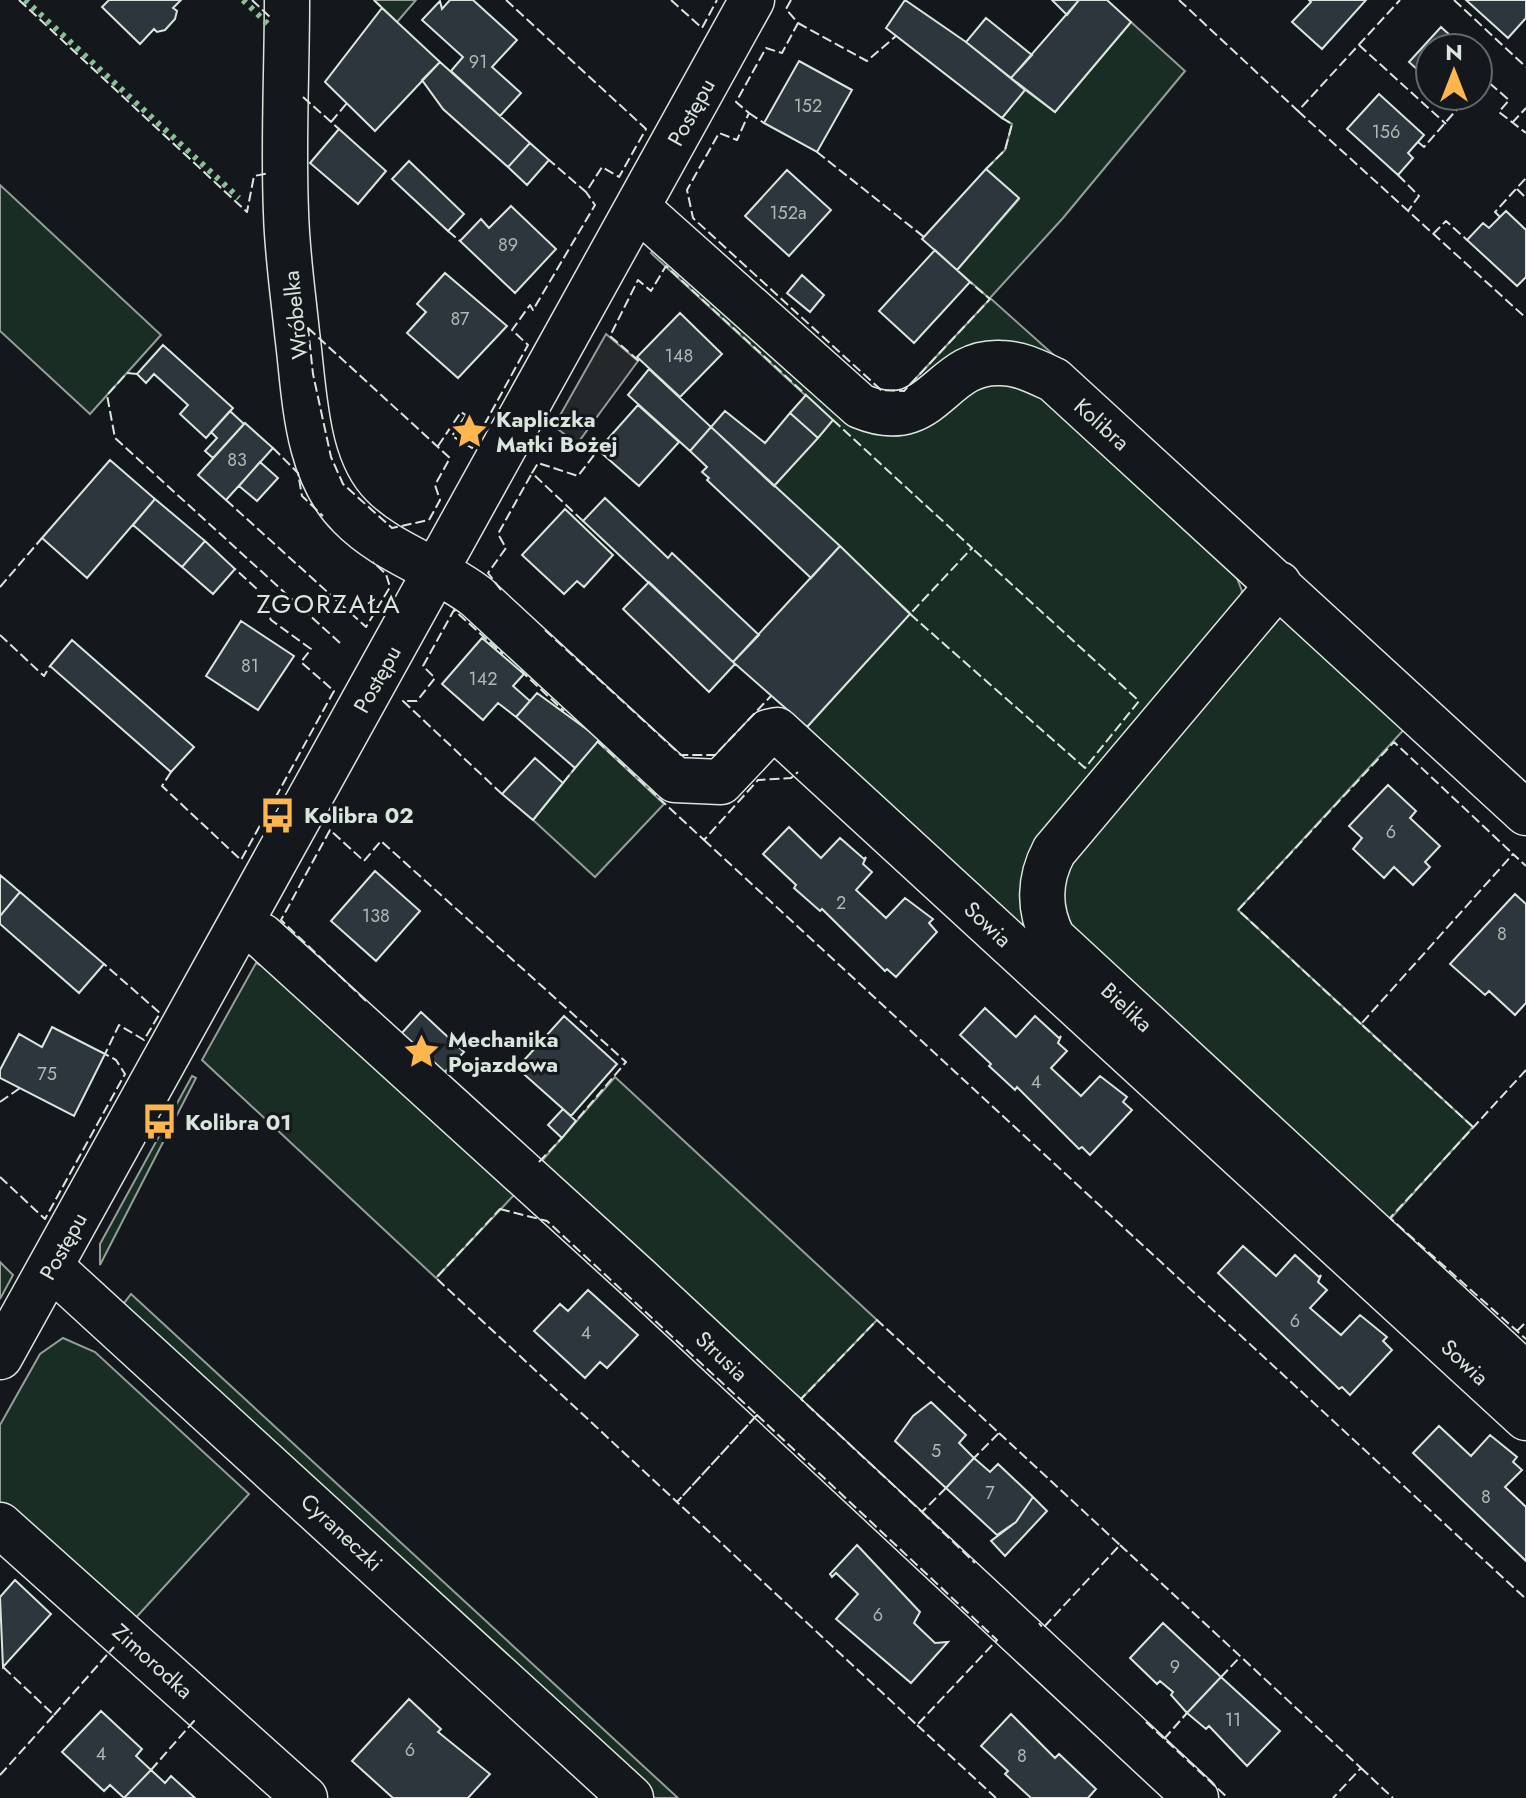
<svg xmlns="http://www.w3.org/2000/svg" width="1526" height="1798" font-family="Jost,sans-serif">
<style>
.green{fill:#1a2d24;stroke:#939e99;stroke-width:2}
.parking{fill:#24282b;stroke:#939e99;stroke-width:2}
.building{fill:#2c363c;stroke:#d8e6dc;stroke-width:2}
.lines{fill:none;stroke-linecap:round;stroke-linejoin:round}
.minor-casing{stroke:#d8e6dc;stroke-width:47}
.minor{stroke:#14181c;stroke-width:44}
.hedge{stroke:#8ac095;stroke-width:6;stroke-dasharray:4 6;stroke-linecap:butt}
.fence{stroke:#d8e6dc;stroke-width:2;stroke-dasharray:10 4;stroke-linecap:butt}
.labels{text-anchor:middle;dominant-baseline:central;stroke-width:6;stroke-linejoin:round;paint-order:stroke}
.number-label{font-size:18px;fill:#adbab4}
.street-label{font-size:22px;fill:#d8e6dc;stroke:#14181c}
.poi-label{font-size:22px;font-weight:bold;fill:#d8e6dc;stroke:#14181c;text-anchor:start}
.quarter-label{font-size:26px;letter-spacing:2px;fill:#d8e6dc;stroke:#14181c}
</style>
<rect width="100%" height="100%" fill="#14181c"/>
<path class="green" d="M374 0H416L397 22Z
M1131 22 1185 71 1063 218 990 298 1056 357 994 341 972 344 904 391 990 299 957 270 1019 199 986 169 1005 150 1012 124 1002 118 1025 90 1055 112Z
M0 185 161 335 90 414 0 331Z
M655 248 871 432C929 449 928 403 974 385 988 380 1009 383 1024 382L1231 563 1242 591 1239 610 1030 867V934L807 727 910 613 774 486 832 420 651 253Z
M1281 616 1409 724 1238 910 1473 1127 1383 1227 1067 931 1060 899 1063 869Z
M597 741 664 804 595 877 533 820Z
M256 963 269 969 514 1195 436 1278 202 1060Z
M192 1076 196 1078 100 1265V1244Z
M615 1077 877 1320 801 1399 540 1163Z
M0 1262 13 1275 0 1299Z
M131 1294 678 1798H653L122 1306Z
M63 1338 95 1352 249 1494 131 1623 0 1506V1425L40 1354Z"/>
<path class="parking" d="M606 334 638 361 577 444 554 426Z"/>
<path class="building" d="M109 0H181L173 8 177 11 175 19 165 30 157 32 154 29 140 44 102 7Z
M450 0H473L517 40 492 67 521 93 500 116 451 71 463 57 422 20 440 1 442 9Z
M905 0 966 42 1025 90 1002 118 886 28Z
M1052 0H1079L1067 15Z
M1079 0H1107L1131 22 1055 112 1011 78Z
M1309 0H1366L1322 49 1292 22 1311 2Z
M1466 0H1526V18L1508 38Z
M382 8 440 62 375 131 325 82Z
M986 18 1032 55 1011 78 966 42Z
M1441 27 1464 48H1430V81L1409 62Z
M799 61 852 90 817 152 764 123Z
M440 62 530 143 508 167 443 109 422 80Z
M1379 94 1424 135 1408 153 1413 158 1398 175 1347 129Z
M1447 96H1470L1459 107Z
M339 129 386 171 358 204 310 163Z
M530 143 549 160 527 185 508 167Z
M409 161 464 214 448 231 392 179Z
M986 169 1019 198 957 270 922 239Z
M787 170 831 210 789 256 745 216Z
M511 206 556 249 515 293 460 241 481 219 489 228Z
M1506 211 1526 230V277L1517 286 1467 240 1483 223 1489 228Z
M935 250 970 282 914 343 879 311Z
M445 273 507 326 458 378 407 333 426 312 417 304Z
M802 275 824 295 810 312 787 293Z
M680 313 722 354 680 397 637 357Z
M163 345 233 408 206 438 180 414 188 405 154 374 146 383 137 374Z
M649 369 711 427 690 451 628 395Z
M806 395 833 420 818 438 790 413Z
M638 405 679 442 639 486 598 450Z
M230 411 244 424 213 458 205 451 217 438 211 432Z
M725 411 765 443 790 413 818 438 774 486 711 427Z
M245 423 273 448 226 500 198 475Z
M711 427 840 546 811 578 707 480 709 478 702 472 707 467 690 451Z
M110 460 155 499 87 578 42 538Z
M260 462 278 478 257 501 239 486Z
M605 498 668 558 672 553 759 635 733 662 583 521Z
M155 499 205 541 182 567 133 525Z
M565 509 613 555 584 587 577 581 564 594 522 555Z
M205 541 235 569 213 594 182 567Z
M840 546 910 614 807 727 733 662Z
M649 582 735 664 709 692 623 609Z
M241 621 294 656 258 710 206 676Z
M482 638 524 674 513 686 530 701 516 717 498 703 483 720 442 684Z
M72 640 194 747 171 772 50 666Z
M537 693 600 739 575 768 516 717Z
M535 758 563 783 533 820 502 794Z
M1388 785 1416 811 1410 818 1440 846 1425 862 1430 867 1413 885 1394 867 1384 878 1353 849 1362 838 1349 826Z
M789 827 821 858 840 838 864 859 866 857 863 864 872 872 856 890 886 918 905 898 933 919 929 923 937 932 896 977 887 969 885 971 822 909 820 911 794 888 796 885 763 854Z
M375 871 420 911 376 961 331 921Z
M0 875 20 892 0 916Z
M20 892 104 964 79 993 0 924V916Z
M1515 894 1526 904V1003L1515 1015 1489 991 1485 995 1450 964Z
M985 1008 1016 1037 1035 1016 1059 1038 1061 1036 1058 1043 1067 1051 1051 1068 1081 1096 1100 1076 1127 1097 1123 1102 1132 1110 1090 1155 1082 1147 1079 1149 1017 1087 1015 1090 989 1066 991 1064 960 1035Z
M421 1012 464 1052 443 1074 401 1034Z
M564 1016 617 1064 571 1116 517 1068Z
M52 1027 105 1054 74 1116 0 1078V1070L19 1034 42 1047Z
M563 1109 576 1121 562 1138 548 1125Z
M1243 1246 1276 1276 1295 1255 1319 1277 1321 1275 1318 1282 1327 1290 1310 1308 1341 1335 1360 1315 1387 1337 1383 1341 1392 1350 1350 1395 1342 1387 1339 1389 1218 1273Z
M588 1290 638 1335 607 1368 600 1362 585 1378 534 1331 560 1304 568 1311Z
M931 1402 966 1435 959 1443 974 1458 946 1488 895 1441 913 1416Z
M1439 1426 1471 1456 1490 1435 1517 1457 1513 1462 1522 1470 1505 1487 1526 1507V1561L1413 1453Z
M974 1458 990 1472 998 1464 1033 1497 1016 1522 997 1535 946 1488Z
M1033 1497 1047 1511 1005 1556 991 1541 1016 1522Z
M857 1545 920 1612 914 1623 935 1643 948 1642 911 1683 836 1619 858 1594 836 1573 832 1577 830 1574Z
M15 1580 51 1614 3 1667 0 1597Z
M1163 1623 1221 1677 1187 1713 1171 1695 1173 1692 1160 1681 1157 1684 1130 1658Z
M1221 1677 1280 1731 1247 1766 1209 1726 1206 1729 1187 1713Z
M409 1699 441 1729 438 1732 490 1774 468 1798H393L352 1761Z
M101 1711 142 1749 136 1756 151 1770 124 1798 110 1785 104 1791 62 1752Z
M1011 1714 1055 1758 1059 1754 1096 1789 1088 1798H1031L1005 1774 1008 1771 981 1746Z
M151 1770 165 1783 171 1776 195 1798H124Z"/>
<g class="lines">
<defs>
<path id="minor" d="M287 0C287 71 283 142 286 212 287 253 293 293 297 333 305 393 304 470 350 516 386 553 437 566 477 597L675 780 721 782 768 732 777 730 1526 1418
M638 208 860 406C934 437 939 360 1000 363 1020 363 1037 372 1054 380L1526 813
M1279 584 1054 851C1039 879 1038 909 1053 938L1526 1375
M240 925 262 936 639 1279 1196 1798
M51 1267 631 1798
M0 1357 752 0
M0 1525 305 1798"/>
</defs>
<use href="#minor" class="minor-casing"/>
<use href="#minor" class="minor"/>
<path class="hedge" d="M25 0 239 198
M243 0 269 25"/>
<path class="fence" d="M19 0 247 212 254 176 269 173
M252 0 271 18
M374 0 382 8
M506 0 646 129 619 177 602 167 586 192 549 160
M671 0 702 28 717 0
M791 0 786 9 798 23 782 53 766 48 736 102 749 113 737 140 719 133 687 190 693 218 881 390 904 391 990 299 970 282
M1179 0 1298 111 1400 0
M1454 0 1526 67
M798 23 867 61 896 36
M1359 45 1446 124
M1479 74 1509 100 1499 112 1526 133
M303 97 339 129
M1298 111 1526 318
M749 113 764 123
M331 122 347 103
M1512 123 1526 108
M1418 142 1424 147 1459 107
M817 152 924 237
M986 169 1005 150 1012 124 1002 118
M1398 175 1419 196 1408 211
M1517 189 1526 198
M1500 217 1495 212 1526 178
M448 231 460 241
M1433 234 1446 221 1467 240
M308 328 450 458 435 485 440 500 429 520 392 528 343 484 331 457 313 374Z
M639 361 610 336 638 280 651 291 666 266 806 395
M137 374 127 373 107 395 115 438 340 643
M466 415 452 436 472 448 483 427
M833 420 972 548 910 614 1085 768 1139 701 972 548
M438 446 461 412 483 427 528 345 512 330 530 305 533 310 595 205 586 192
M273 448 298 473 302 496 323 516
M226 500 366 627 390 587 386 574 373 562
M583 521 532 473 538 463 578 476 598 450
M0 587 42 538
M501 590 488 573 506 548 498 534 532 473
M545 630 681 755H715L771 696
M0 635 44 676 50 666
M520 670 564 711
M597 741 704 840 758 780 791 778 798 772
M171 772 162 786 241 860 334 691 301 662 311 649 271 620 257 589 235 569
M563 783 575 768
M502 794 403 701H417L435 678 423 666 454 610 503 654
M704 840 1526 1599
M366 1001 281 920 330 830 364 861 381 841 626 1062 576 1121
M1361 1024 1238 910 1394 742 1513 854
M1526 1070 1390 1218 1526 1339
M0 1102 20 1088
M1473 1127 1361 1024 1513 854 1526 866
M539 1162 562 1138
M0 1177 45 1219 125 1074 116 1060 105 1054 119 1025 144 1040 160 1013 104 964
M500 1209 547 1221 757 1415 677 1502 436 1278Z
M1517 1331 1526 1322
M757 1415 997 1640 917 1725 677 1502Z
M999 1433 1120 1545 1043 1628 1039 1623
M946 1488 922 1512 801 1399 877 1320 999 1433 974 1458
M922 1512 975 1563
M1120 1545 1361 1768 1333 1798
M1221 1677 1240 1657
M54 1715 114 1647
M1146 1722 1228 1798
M917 1725 996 1798
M1164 1739 1187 1713
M1361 1768 1393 1798
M151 1770 194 1721 191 1718
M0 1775 54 1715 3 1667"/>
</g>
<defs>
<symbol id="sight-bare" viewBox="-9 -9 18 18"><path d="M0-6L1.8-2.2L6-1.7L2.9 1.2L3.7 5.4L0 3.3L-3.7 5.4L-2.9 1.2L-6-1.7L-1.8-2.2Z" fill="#ffb74d" stroke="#14181c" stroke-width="2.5" paint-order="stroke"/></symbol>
<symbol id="bus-bare" viewBox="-9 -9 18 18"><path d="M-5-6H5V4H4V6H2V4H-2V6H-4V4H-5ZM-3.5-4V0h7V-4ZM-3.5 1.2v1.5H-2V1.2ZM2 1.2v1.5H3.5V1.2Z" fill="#ffb74d" stroke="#14181c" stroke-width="2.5" paint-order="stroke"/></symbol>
</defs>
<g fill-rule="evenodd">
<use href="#sight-bare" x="444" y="406" width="51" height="51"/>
<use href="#bus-bare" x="252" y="790" width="51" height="51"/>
<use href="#sight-bare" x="396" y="1026" width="51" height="51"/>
<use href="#bus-bare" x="134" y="1096" width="51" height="51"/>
</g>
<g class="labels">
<g class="number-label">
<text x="478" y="62">91</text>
<text x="808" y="106">152</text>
<text x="1386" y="132">156</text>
<text x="788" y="213">152a</text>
<text x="508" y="245">89</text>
<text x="460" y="319">87</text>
<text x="679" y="356">148</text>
<text x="237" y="460">83</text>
<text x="250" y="666">81</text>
<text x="483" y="679">142</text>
<text x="1391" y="832">6</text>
<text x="841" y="903">2</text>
<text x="376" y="916">138</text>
<text x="1502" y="934">8</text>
<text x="47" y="1074">75</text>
<text x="1036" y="1082">4</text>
<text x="1295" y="1321">6</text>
<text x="586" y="1333">4</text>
<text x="936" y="1451">5</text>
<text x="990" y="1493">7</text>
<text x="1486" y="1497">8</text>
<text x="878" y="1615">6</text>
<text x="1175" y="1667">9</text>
<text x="1233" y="1720">11</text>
<text x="410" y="1750">6</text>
<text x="101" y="1754">4</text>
<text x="1022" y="1756">8</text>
</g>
<g class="street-label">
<text transform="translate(691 112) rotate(-61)">Postępu</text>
<text transform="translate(295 315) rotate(-96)">Wróbelka</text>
<text transform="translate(1102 424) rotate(42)">Kolibra</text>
<text transform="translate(377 679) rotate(-61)">Postępu</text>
<text transform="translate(988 924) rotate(43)">Sowia</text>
<text transform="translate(1127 1007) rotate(43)">Bielika</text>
<text transform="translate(63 1246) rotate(-61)">Postępu</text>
<text transform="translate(722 1356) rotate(43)">Strusia</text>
<text transform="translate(1465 1362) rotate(43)">Sowia</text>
<text transform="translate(342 1532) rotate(43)">Cyraneczki</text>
<text transform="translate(153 1661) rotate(42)">Zimorodka</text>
</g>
<g class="poi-label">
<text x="496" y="419">Kapliczka<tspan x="496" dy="25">Matki Bożej</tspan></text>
<text x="304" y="815">Kolibra 02</text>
<text x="448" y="1039">Mechanika<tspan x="448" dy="25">Pojazdowa</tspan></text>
<text x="185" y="1122">Kolibra 01</text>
</g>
<g class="quarter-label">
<text x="329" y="604">ZGORZAŁA</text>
</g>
</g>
<g transform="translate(1454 72)"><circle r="38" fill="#14181c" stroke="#626a69" stroke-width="2"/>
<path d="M0-6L14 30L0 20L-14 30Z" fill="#ffb74d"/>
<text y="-12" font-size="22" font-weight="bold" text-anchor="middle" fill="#d8e6dc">N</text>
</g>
</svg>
